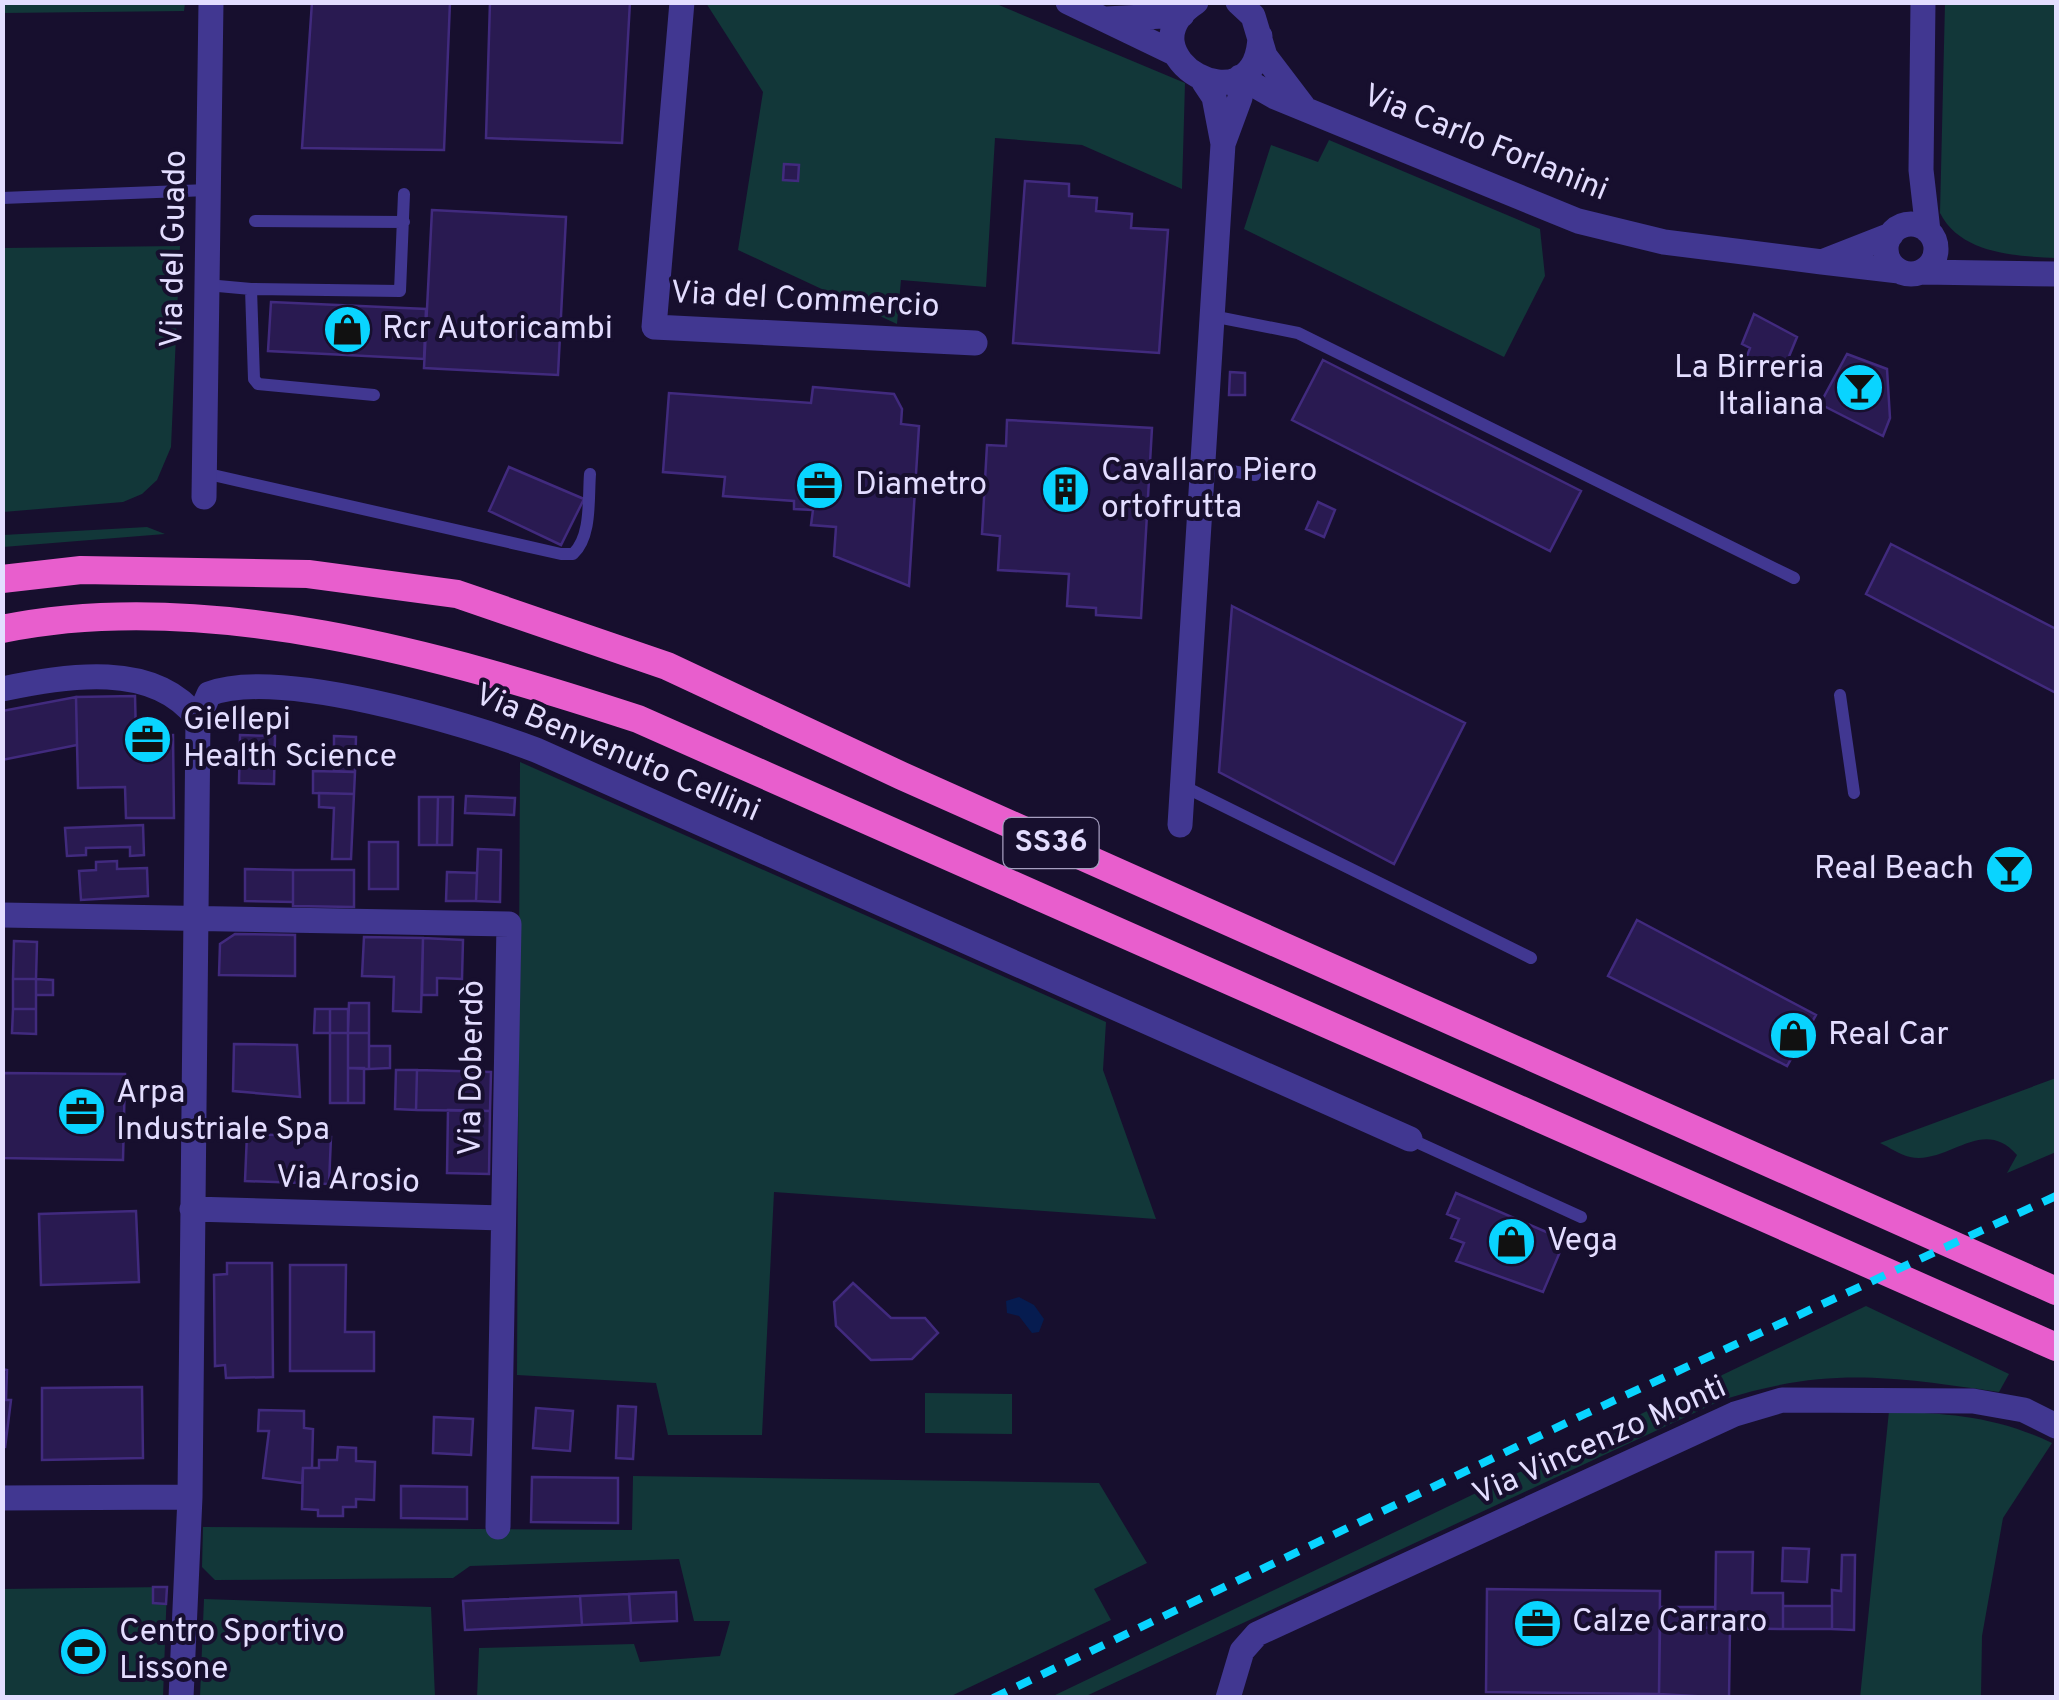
<svg xmlns="http://www.w3.org/2000/svg" width="2059" height="1700" font-family="Overpass,sans-serif">
<style>
.green{fill:#123739}
.water{fill:#061c50}
.building{fill:#291a51;stroke:#412a7e;stroke-width:2.5}
.lines{fill:none;stroke-linecap:round;stroke-linejoin:round}
.service{stroke:#413791;stroke-width:12}
.minor{stroke:#413791;stroke-width:25}
.trunk{stroke:#e85ecd;stroke-width:28}
.rail{stroke:#09d4ff;stroke-width:8;stroke-dasharray:15 12;stroke-linecap:butt}
.labels{text-anchor:middle;dominant-baseline:central;stroke-width:8;stroke-linejoin:round;paint-order:stroke}
.shield{fill:#170f2e;stroke:#a69fc0;stroke-width:2.5}
.shield-label{font-size:30px;font-weight:bold;fill:#e3ddff}
.street-label{font-size:32px;fill:#e3ddff;stroke:#170f2e}
.poi-label{font-size:32px;fill:#e3ddff;stroke:#170f2e;text-anchor:start}
</style>
<rect width="100%" height="100%" fill="#170f2e"/>
<path class="green" d="M2 3 185 2V3L184 11 3 13Z
M706 3H994L1185 83 1182 189 1082 145 995 138 986 287 901 280 897 324 738 250 763 92Z
M1945 3H2056V258C2015 256 1961 254 1940 213Z
M1329 140 1540 229 1545 276 1504 357 1244 229 1271 145 1318 162Z
M180 246 171 447 157 480 142 494 123 502 3 512V248Z
M147 527 165 534 3 547V535Z
M520 762 1106 1022 1103 1070 1156 1219 774 1192 762 1435H668L656 1383 517 1375Z
M2056 1078V1152L2007 1173 2017 1155C1982 1115 1949 1165 1910 1157 1900 1155 1889 1147 1880 1143Z
M1866 1306 2009 1374 1999 1392C1892 1377 1828 1366 1722 1400L1084 1697H1051Z
M925 1393 1012 1394V1434L925 1433Z
M1889 1411C1951 1414 1995 1416 2052 1443L2003 1518 1982 1636 1981 1697 1860 1698Z
M633 1476 1099 1483 1147 1563 1094 1589 1111 1620 949 1697 477 1698 479 1648 634 1644 640 1662 720 1656 730 1621H694L679 1559 470 1566 453 1578 215 1580 202 1567 203 1527 632 1530Z
M167 1587 163 1697H3L2 1589Z
M204 1599 431 1607 435 1697H200Z"/>
<path class="water" d="M1019 1297 1034 1305 1044 1319 1039 1332 1032 1333 1019 1316 1007 1313 1006 1301Z"/>
<path class="building" d="M312 2H450L444 150 302 148Z
M490 2H630L622 143 486 138Z
M784 164 799 165 798 181 783 180Z
M1025 181 1069 184V196L1097 198 1096 211 1132 214 1131 228 1168 230 1159 353 1013 343Z
M432 210 566 217 558 375 424 368Z
M271 302 426 309 424 359 268 351Z
M1754 314 1797 337 1783 371 1747 356 1750 348 1742 344Z
M1847 354 1887 369 1890 418 1883 436 1820 404Z
M1323 360 1581 491 1550 551 1292 420Z
M1230 372 1245 373V395H1229Z
M813 387 894 394 902 409 901 424 919 426 909 586 834 556 836 527 811 525 813 510 794 509V501L723 496 725 477 663 472 669 393 811 403Z
M1007 420 1152 428 1141 618 1096 615V608L1067 606 1069 574 998 570 1000 536 982 534 987 445 1006 446Z
M509 467 584 499 561 545 489 511Z
M1318 502 1335 510 1324 537 1306 529Z
M1891 544 2056 629V693L1866 594Z
M1232 606 1465 723 1394 864 1219 772Z
M135 696 136 736 173 735 174 818H126L125 787 78 788 76 697Z
M76 697 77 745 2 760V711Z
M240 735 275 736 274 784 239 783Z
M334 736 356 737 355 772 334 771Z
M313 771 355 772 354 794 313 793Z
M319 793 354 794 351 859H332L334 808 319 807Z
M466 796 515 798 514 815 465 813Z
M419 797H438L437 845H419Z
M438 797H453L452 845H437Z
M143 825 144 855 130 856V847L86 848V855L67 856 65 828Z
M369 842H398V889H369Z
M478 849 501 850 500 902 476 901Z
M117 861V869L147 868 148 896 81 900 79 871 96 870V862Z
M245 869 293 870V902L245 901Z
M293 870H354V907L293 906Z
M447 872 477 873 476 901H446Z
M1637 920 1816 1015 1787 1066 1608 976Z
M235 934 295 935V976L219 975 220 944Z
M364 937 423 938 421 1012 393 1011 394 977 362 976Z
M423 938 463 940 462 979 437 978V995H422Z
M14 941 37 942 36 979H13Z
M13 979H36V1009H13Z
M36 979 53 980V995H36Z
M349 1003H369V1033H348Z
M13 1009H36V1034L12 1033Z
M315 1009H330V1033H314Z
M330 1009H348V1033H330Z
M330 1033H348V1103H330Z
M348 1033H369V1069L348 1068Z
M234 1044 297 1045 300 1097 233 1091Z
M369 1046H390V1068L369 1069Z
M348 1068H364V1103H348Z
M396 1070H417L416 1110 395 1109Z
M417 1070 491 1072 490 1111 416 1110Z
M2 1073 125 1074 123 1160 2 1158Z
M448 1110 490 1111 489 1174 447 1173Z
M247 1134 331 1137 329 1184 245 1181Z
M1456 1193 1565 1240 1543 1292 1456 1261 1464 1243 1451 1238 1459 1219 1447 1214Z
M136 1211 139 1282 41 1285 39 1214Z
M227 1263H272L273 1377 226 1378 225 1365 215 1366 214 1275 227 1274Z
M290 1265H346L345 1332H374V1371H290Z
M853 1283 891 1318H925L938 1333 912 1359 871 1360 836 1326 834 1302Z
M2 1369 7 1370 6 1400H11L5 1448Z
M142 1387 143 1458 42 1460V1388Z
M618 1406 636 1407 633 1459 616 1458Z
M536 1408 573 1411 570 1451 533 1448Z
M259 1410 304 1411V1428L313 1429 312 1468H303L302 1483 263 1478 269 1431H258Z
M434 1417 473 1419 471 1455 433 1453Z
M338 1447 356 1448V1461L375 1462 374 1500 356 1499V1507H343V1516H318V1510L302 1509 303 1468H319V1460H337Z
M532 1477 618 1478V1523L531 1522Z
M401 1486 467 1487V1519L401 1518Z
M1783 1548 1809 1549 1807 1582 1782 1581Z
M1716 1552H1753L1752 1593H1783V1629L1715 1628Z
M1842 1555H1855L1854 1630 1832 1629V1590L1841 1591Z
M153 1587H167L166 1604 153 1603Z
M1487 1589 1660 1591 1659 1694 1486 1692Z
M676 1592 677 1621 631 1623 629 1594Z
M629 1594 631 1623 582 1625 580 1596Z
M580 1596 582 1625 465 1630 463 1601Z
M1783 1606H1832V1629H1783Z
M1660 1607H1715V1628L1660 1627Z
M1660 1627 1730 1628 1729 1698 1659 1694Z"/>
<g class="lines">
<path class="service" d="M2 198 208 190
M255 221 404 222
M207 285 251 289 254 379 258 384 374 395
M251 289 400 291 404 194
M1212 316 1298 333 1794 578
M1202 466 1255 475
M204 473 561 554H573C592 536 588 499 590 474
M1840 695 1854 793
M1183 786 1531 958
M1410 1139 1581 1217"/>
<path class="minor" d="M682 2 654 327 975 343
M1068 2 1176 54
M1196 2C1117 54 1257 134 1260 36
M1238 2 1253 16 1265 56 1303 106
M1923 2 1921 170 1928 231
M1106 19 1182 15
M1240 77 1275 97 1578 221 1664 242 1822 262
M1223 144 1240 98V77
M1886 249a25 25 0 1 1 50 0a25 25 0 1 1-50 0Z
M1891 235 1822 262 1899 271
M1922 272 2056 274
M204 497 211 2
M2 689C66 676 154 660 198 719
M1180 825 1223 144 1214 97 1204 82
M2 915 509 924 498 1527
M192 1209 503 1218
M2 1498 190 1497
M181 1698 190 1497 198 719 209 694C278 667 465 723 536 750L1410 1139
M1228 1698 1242 1651 1257 1634 1735 1414 1782 1400 1973 1401 2024 1410 2056 1426"/>
<path class="trunk" d="M2 579 81 570 308 574 457 594 667 666 902 776 2056 1291
M2 629C206 587 445 656 638 719L2056 1347"/>
<path class="rail" d="M993 1698 1585 1414 2056 1196"/>
</g>
<defs>
<symbol id="shop-disc" viewBox="-11 -11 22 22"><circle r="9.5" fill="#09d4ff" stroke="#170f2e"/><path d="M-5-2.5h2.3a2.7 3.5 0 0 1 5.4 0H5L5.5 6h-11ZM-1.5-2.5h3a1.5 2.3 0 0 0-3 0Z" fill="#111"/></symbol>
<symbol id="bar-disc" viewBox="-11 -11 22 22"><circle r="9.5" fill="#09d4ff" stroke="#170f2e"/><path d="M-6-5H6L.8 .8V4.5H3.5V6h-7V4.5H-.8V.8Z" fill="#111"/></symbol>
<symbol id="office-disc" viewBox="-11 -11 22 22"><circle r="9.5" fill="#09d4ff" stroke="#170f2e"/><path d="M-6-3h4V-5.5h4V-3h4V5H-6ZM-1-4.5V-3h2v-1.5ZM-6 0V1H6V0Z" fill="#111"/></symbol>
<symbol id="building-disc" viewBox="-11 -11 22 22"><circle r="9.5" fill="#09d4ff" stroke="#170f2e"/><path d="M-4-6H4V6H1V3H-1V6H-4ZM-2.5-4.3h1.7v1.8h-1.7ZM.8-4.3h1.7v1.8H.8ZM-2.5-1h1.7V.8h-1.7ZM.8-1h1.7V.8H.8Z" fill="#111"/></symbol>
<symbol id="stadium-disc" viewBox="-11 -11 22 22"><circle r="9.5" fill="#09d4ff" stroke="#170f2e"/><path d="M0-5a6.5 5 0 1 0 0 10a6.5 5 0 1 0 0-10ZM-3.5-1.8h7v3.6h-7Z" fill="#111"/></symbol>
</defs>
<g fill-rule="evenodd">
<use href="#shop-disc" x="320" y="302" width="55" height="55"/>
<use href="#bar-disc" x="1832" y="360" width="55" height="55"/>
<use href="#office-disc" x="792" y="458" width="55" height="55"/>
<use href="#building-disc" x="1038" y="462" width="55" height="55"/>
<use href="#office-disc" x="120" y="712" width="55" height="55"/>
<use href="#bar-disc" x="1982" y="842" width="55" height="55"/>
<use href="#shop-disc" x="1766" y="1008" width="55" height="55"/>
<use href="#office-disc" x="54" y="1084" width="55" height="55"/>
<use href="#shop-disc" x="1484" y="1214" width="55" height="55"/>
<use href="#office-disc" x="1510" y="1596" width="55" height="55"/>
<use href="#stadium-disc" x="56" y="1624" width="55" height="55"/>
</g>
<g class="labels">
<rect class="shield" x="1003.5" y="818" width="95" height="50" rx="8"/>
<g class="shield-label">
<text x="1051" y="843">SS36</text>
</g>
<g class="street-label">
<text transform="translate(1485 144) rotate(22)">Via Carlo Forlanini</text>
<text transform="translate(175 249) rotate(-89)">Via del Guado</text>
<text transform="translate(805 301) rotate(3)">Via del Commercio</text>
<text transform="translate(617 754) rotate(23)">Via Benvenuto Cellini</text>
<text transform="translate(473 1068) rotate(-89)">Via Doberdò</text>
<text transform="translate(348 1181) rotate(2)">Via Arosio</text>
<text transform="translate(1600 1442) rotate(-24)">Via Vincenzo Monti</text>
</g>
<g class="poi-label">
<text x="382" y="330">Rcr Autoricambi</text>
<text x="1824" y="369" text-anchor="end">La Birreria<tspan x="1824" dy="37">Italiana</tspan></text>
<text x="1101" y="472">Cavallaro Piero<tspan x="1101" dy="37">ortofrutta</tspan></text>
<text x="855" y="486">Diametro</text>
<text x="183" y="721">Giellepi<tspan x="183" dy="37">Health Science</tspan></text>
<text x="1974" y="870" text-anchor="end">Real Beach</text>
<text x="1828" y="1036">Real Car</text>
<text x="116" y="1094">Arpa<tspan x="116" dy="37">Industriale Spa</tspan></text>
<text x="1547" y="1242">Vega</text>
<text x="1572" y="1623">Calze Carraro</text>
<text x="119" y="1633">Centro Sportivo<tspan x="119" dy="37">Lissone</tspan></text>
</g>
</g>
<rect width="2059" height="1700" fill="none" stroke="#e3ddff" stroke-width="10"/>
</svg>
